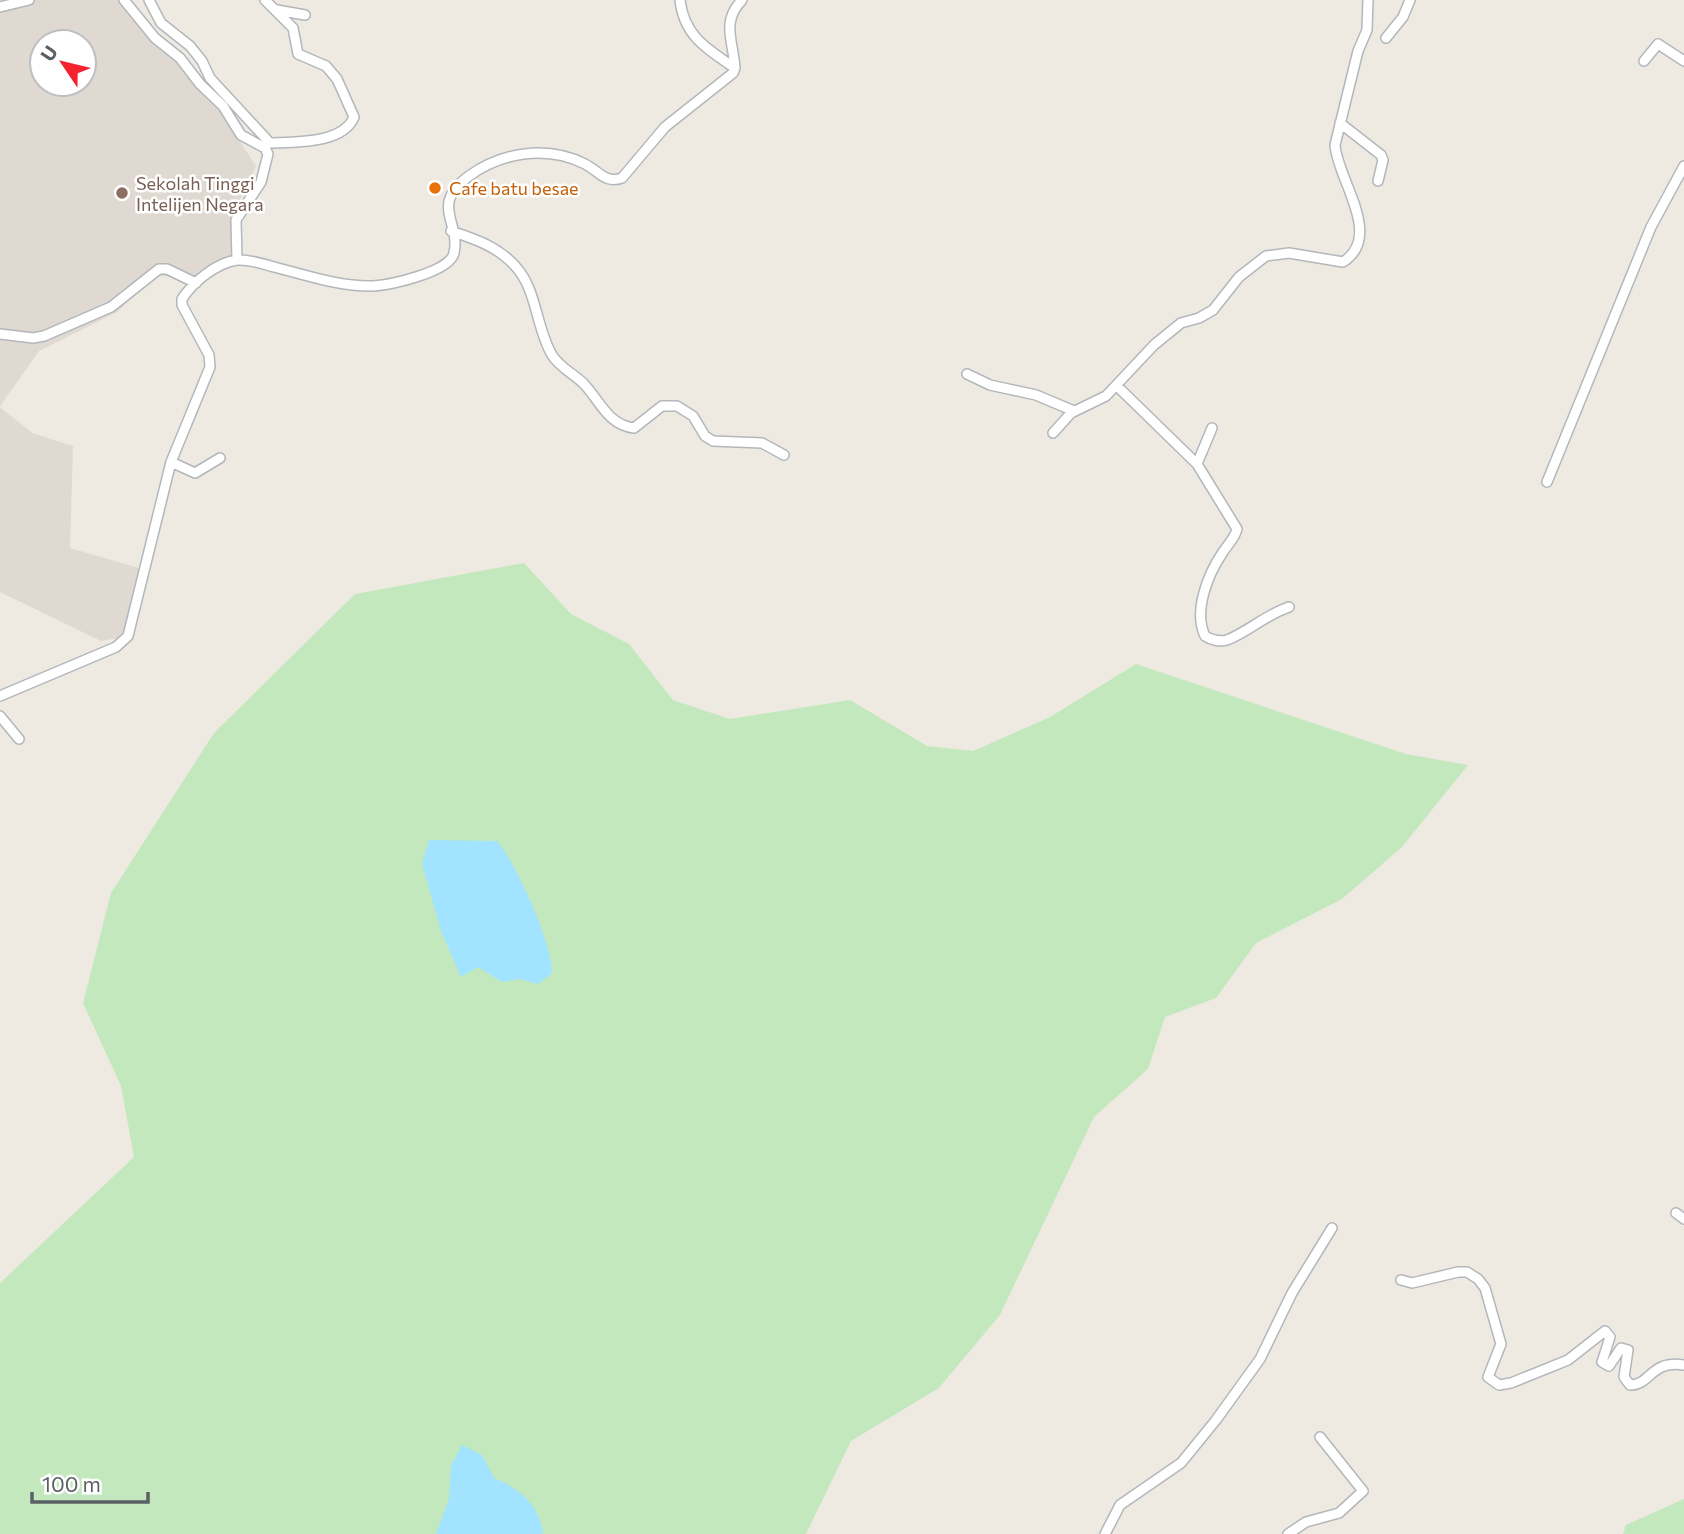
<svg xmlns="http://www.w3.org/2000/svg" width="1684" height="1534" font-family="Commissioner,sans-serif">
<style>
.education{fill:#dfd9d1;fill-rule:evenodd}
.green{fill:#c3e8bd}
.water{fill:#a2e3ff}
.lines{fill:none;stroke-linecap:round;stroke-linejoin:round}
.minor-casing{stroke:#b3b7bb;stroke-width:12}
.minor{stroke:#fff;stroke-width:9}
.food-dot{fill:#e8710a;stroke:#fff;stroke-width:2.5}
.education-dot{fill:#8d6e63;stroke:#fff;stroke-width:2.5}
.labels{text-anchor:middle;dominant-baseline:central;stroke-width:5;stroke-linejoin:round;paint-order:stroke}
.education-label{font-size:18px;fill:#785e54;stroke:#fff;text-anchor:start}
.food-label{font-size:18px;fill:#c56008;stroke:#fff;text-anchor:start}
</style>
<rect width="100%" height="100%" fill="#eeeae2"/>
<path class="education" d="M0 0H127L163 45 184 55 202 85 232 117 233 131 256 166 230 220 236 257 187 286 179 277 156 276 117 312 39 351 0 406ZM42 42H84V84H42Z
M0 407 32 433 73 446 70 548 146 570 132 625 119 638 101 641 0 592Z"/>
<path class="green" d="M524 563 571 614 629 644 673 700 730 719 850 700 927 746 973 751 1050 717 1136 664 1406 754 1468 765 1402 847 1342 899 1256 943 1216 998 1165 1017 1148 1069 1094 1117 1000 1315 939 1388 851 1441 806 1534H0V1283L134 1157 121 1086 83 1003 111 893 214 733 355 594Z
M1684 1499V1534H1623L1626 1525Z"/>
<path class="water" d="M429 840 497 841C515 861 553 945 552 973L538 984 519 979 502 982 478 967 461 977 441 931 422 864Z
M462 1445 482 1455 494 1478C519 1488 540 1505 543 1534H436L449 1499 451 1466Z"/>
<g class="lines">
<defs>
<path id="minor" d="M124 0 155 38 180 58 200 84 223 106 241 135 265 148 268 154 261 182 236 220 237 260
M149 0 161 23 190 46 202 61 210 78 270 143C295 142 343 144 354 117L337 79 326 66 298 54 293 28 265 0
M680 0C684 36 707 49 735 68
M0 7 29 0
M277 10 305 15
M1386 38 1403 17 1410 0
M1644 61 1658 44 1684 61
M1340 123 1381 155 1383 160 1378 181
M451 231C475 239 499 247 516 267 537 290 536 328 552 355 559 367 574 374 584 384 600 401 608 425 634 428L662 406H677L693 416 705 436 713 441 762 443 784 455
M0 334 33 338 44 336 111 307 159 269H167L196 283
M967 374 990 385 1036 395 1074 411
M1117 386 1197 464 1212 428
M1053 433 1071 413 1106 396 1154 345 1181 323 1199 318 1213 310 1239 277 1266 256 1289 253 1343 262C1384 236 1337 179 1335 145L1358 51 1367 30 1368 0
M171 462 195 473 220 458
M1197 464 1237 529C1235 538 1228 544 1223 552 1208 574 1193 611 1205 636 1211 640 1220 642 1227 640 1248 632 1265 615 1289 607
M1547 482 1651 227 1684 166
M0 696 116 647 128 636 171 462 210 367 209 355 182 305V299C193 282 216 263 237 260 249 259 263 264 274 267 306 275 340 287 373 286 390 285 450 272 454 253 461 222 429 205 469 176 502 152 547 145 585 164 599 171 605 184 622 178L665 127 733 73 735 68C733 40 721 22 742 0
M0 716 19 739
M1676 1213 1684 1219
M1401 1280 1412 1283 1458 1272H1467L1478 1279 1485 1288 1501 1344 1488 1377 1499 1385 1511 1383 1568 1360 1605 1331 1610 1337 1602 1362 1609 1366 1621 1348 1628 1350 1624 1377 1630 1385C1651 1385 1650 1360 1684 1365
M1105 1534 1120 1505 1181 1463 1216 1420 1260 1359 1292 1293 1332 1228
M1288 1534 1306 1522 1339 1513 1363 1491 1320 1437"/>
</defs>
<use href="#minor" class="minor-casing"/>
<use href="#minor" class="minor"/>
</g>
<circle class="food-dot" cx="435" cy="188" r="7"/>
<circle class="education-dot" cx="122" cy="193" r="7"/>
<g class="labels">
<g class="education-label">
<text x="136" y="183">Sekolah Tinggi<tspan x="136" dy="21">Intelijen Negara</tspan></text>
</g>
<g class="food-label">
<text x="449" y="188">Cafe batu besae</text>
</g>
</g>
<g transform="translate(63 63) rotate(305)"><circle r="33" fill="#ffffff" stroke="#bdbfc1" stroke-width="2"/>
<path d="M0-5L12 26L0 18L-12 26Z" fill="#f4232f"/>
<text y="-10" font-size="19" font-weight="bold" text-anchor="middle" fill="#5b6064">U</text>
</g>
<path d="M32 1492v10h116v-10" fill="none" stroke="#5b6064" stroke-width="3.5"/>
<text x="42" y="1492" font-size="21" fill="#5b6064" stroke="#ffffff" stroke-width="5" paint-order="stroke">100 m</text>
</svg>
